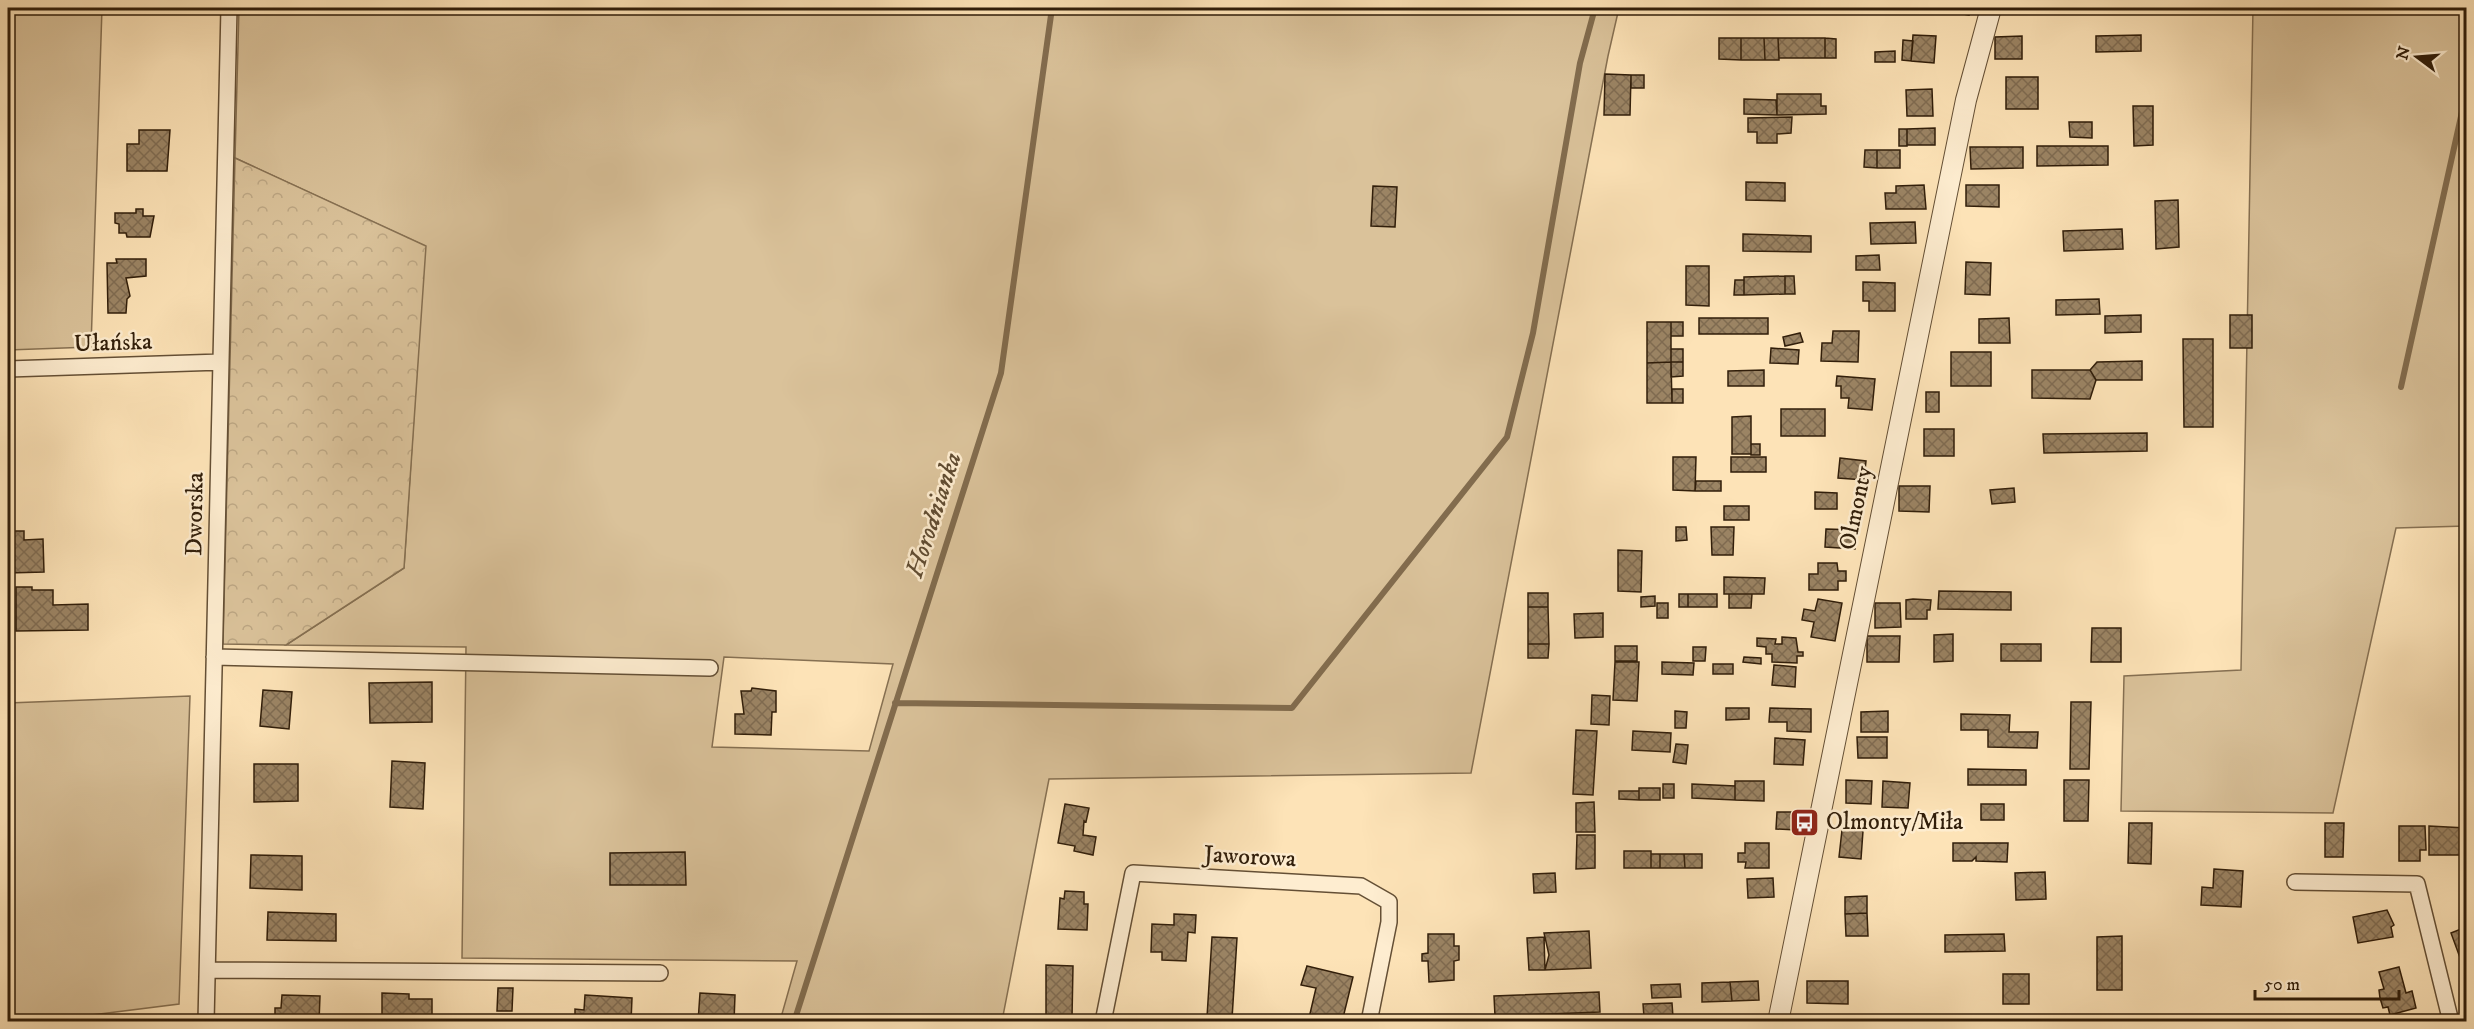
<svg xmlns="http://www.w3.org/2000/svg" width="2474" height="1029" font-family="'IM FELL DW Pica',serif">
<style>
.grass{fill:#dac29a;stroke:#867052;stroke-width:1.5;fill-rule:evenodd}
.forest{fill:url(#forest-crowns);stroke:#867052;stroke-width:1.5}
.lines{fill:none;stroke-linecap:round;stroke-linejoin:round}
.stream{stroke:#826c4e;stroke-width:6}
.building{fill:url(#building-cross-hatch);stroke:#311e0a;stroke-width:1.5}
.minor-casing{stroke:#644f35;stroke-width:18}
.tertiary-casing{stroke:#644f35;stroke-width:22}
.minor{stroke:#feedd0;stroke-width:15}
.tertiary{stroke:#feedd0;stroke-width:20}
.labels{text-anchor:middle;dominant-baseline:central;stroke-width:5;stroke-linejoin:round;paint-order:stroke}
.street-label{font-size:24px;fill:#311e0a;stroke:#feedd0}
.poi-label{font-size:24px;fill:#311e0a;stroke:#feedd0;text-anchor:start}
.water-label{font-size:26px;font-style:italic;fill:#604c32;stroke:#feedd0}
</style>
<defs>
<pattern id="forest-crowns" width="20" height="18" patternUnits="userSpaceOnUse" patternTransform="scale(1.5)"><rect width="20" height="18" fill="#dac29a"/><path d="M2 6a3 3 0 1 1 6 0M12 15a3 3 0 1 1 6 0" fill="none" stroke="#bca683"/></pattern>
<pattern id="building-cross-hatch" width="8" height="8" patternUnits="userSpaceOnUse" patternTransform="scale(1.5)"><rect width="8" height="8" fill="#9b8464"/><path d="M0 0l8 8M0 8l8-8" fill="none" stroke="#7f6b51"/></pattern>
</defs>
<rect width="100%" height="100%" fill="#fde3b7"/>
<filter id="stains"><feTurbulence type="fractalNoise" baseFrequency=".00333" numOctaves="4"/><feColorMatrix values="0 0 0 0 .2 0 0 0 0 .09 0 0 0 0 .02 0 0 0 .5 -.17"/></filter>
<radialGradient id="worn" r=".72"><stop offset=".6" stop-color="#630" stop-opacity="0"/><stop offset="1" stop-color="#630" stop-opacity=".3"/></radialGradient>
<path class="grass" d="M8 8H102L91 347 8 350Z
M239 8H1619L1608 56 1471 773 1049 779 1002 1021H780L797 961 462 958 466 647 286 645 404 568 425 246 235 158ZM724 657 893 664 869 751 712 747Z
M2253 8H2466V526L2396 528 2333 813 2121 811 2124 676 2241 670Z
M190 696 179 1004 44 1021H8V703Z"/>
<path class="forest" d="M235 158 426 246 404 568 286 645 223 644Z"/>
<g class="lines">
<path class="stream" d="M2401 387 2466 94
M895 703 1292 708 1507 437 1533 333 1580 63 1595 8
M794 1022 1001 373 1052 8"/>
</g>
<path class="building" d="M1931 8H1970L1969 15Z
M1913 35 1936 36 1934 63 1911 61Z
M2141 35V51L2096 52V36Z
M2022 36V59H1995V37Z
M1719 38H1741V60L1719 59Z
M1741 38H1764L1765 60H1741Z
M1764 38H1778L1779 60H1765Z
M1778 38H1825V58H1779Z
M1825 38 1836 39V58H1825Z
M1903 40 1913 41 1911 61 1902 60Z
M1895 51V62H1875V52Z
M1605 74 1631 75 1630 115H1604Z
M1631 75H1644V88H1631Z
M2006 77H2038V109H2006Z
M1932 89 1933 116H1907L1906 90Z
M1777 94H1821V106H1826V114L1777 115Z
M1744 99 1776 100 1777 115 1744 114Z
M2133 106H2153V145L2134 146Z
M1792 117 1791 133 1777 134V143H1757V132H1748V118Z
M2069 122H2092V138L2070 137Z
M1935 128V145H1907V129Z
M1899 129H1907V146H1899Z
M139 130H170L167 171H127V144H139Z
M2037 146H2108V165L2037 166Z
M1970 147H2023V168L1971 169Z
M1865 150H1877V168L1864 167Z
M1877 150H1900V168H1877Z
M1746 182 1785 183V201L1746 200Z
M1924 185 1926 209H1886L1885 193H1896V186Z
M1966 185H1999V207L1966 206Z
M1373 186 1397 187 1395 227 1371 226Z
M2178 200 2179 247 2156 249 2155 201Z
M136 209H143V216H154L150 237H127L126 233H119V224L115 223V213H136Z
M1915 222 1916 243 1871 244 1870 223Z
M2122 229 2123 249 2064 251 2063 231Z
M1743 234 1811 236V252L1743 251Z
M1879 255 1880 270H1856V256Z
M116 259H146V276L126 278 130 296 127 299 126 313H108L107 263H117Z
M1966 262 1991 263 1990 295 1965 294Z
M1686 266H1709V306L1686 305Z
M1785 276H1794L1795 294H1785Z
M1785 276V294L1744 295V277Z
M1735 280H1744V295H1734Z
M1863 282 1895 283V311H1869V301H1863Z
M2099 299 2100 314 2056 315V300Z
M2141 315V332L2105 333V316Z
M2230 315H2252V348H2230Z
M1699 318H1768V334H1699Z
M2009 318 2010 343H1979V319Z
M1647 322H1671V362L1647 363Z
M1671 322H1683V336H1671Z
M1833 331H1859L1858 362 1821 361 1822 343H1832Z
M1800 333 1803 342 1785 346 1783 337Z
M2183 339H2213V427H2184Z
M1771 348 1799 350 1798 364 1770 363Z
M1671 349H1683V362H1671Z
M1951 352H1991V386H1951Z
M2142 361V380H2096L2090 370 2097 362Z
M1671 362H1683V376L1671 377Z
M1671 362 1672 403H1647V363Z
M1764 370V386H1728V371Z
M2032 370H2090L2096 380 2090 399 2032 398Z
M1837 376 1875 379 1872 410 1848 408 1849 398H1841V386H1836Z
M1672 389H1683V403H1672Z
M1926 392H1939V412H1926Z
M1781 409H1825V436H1781Z
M1751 416V454H1732V417Z
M1924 429H1954V456H1924Z
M2147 433V451L2044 453 2043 434Z
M1751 444H1760V455H1751Z
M1673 457H1696L1695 491 1673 490Z
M1731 457H1766V472H1731Z
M1840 458 1866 461 1864 480 1838 478Z
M1696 481H1721V491H1695Z
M1899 486H1930L1929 512 1899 511Z
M2014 488 2015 502 1992 504 1990 490Z
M1815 492 1837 493V509H1815Z
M1724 506H1749V520H1724Z
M1676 527H1686L1687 540 1676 541Z
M1711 527H1734L1733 555H1712Z
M1826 529 1856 530 1855 549 1825 547Z
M8 531H24V540L43 539 44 572 8 573Z
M1618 550 1642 551 1641 592 1618 591Z
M1818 563H1837L1838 571H1846V581H1838V590H1809V574H1818Z
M1724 577 1765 578 1764 594H1724Z
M16 587H32V590H53V605L88 604V630L16 631Z
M1939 591 2011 592V610L1938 609Z
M1528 593H1548V607H1528Z
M1679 594H1688V607H1679Z
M1688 594H1717V607H1688Z
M1729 594H1752L1751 608H1729Z
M1655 596V606L1641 607V597Z
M1818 599 1842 603 1835 641 1811 637 1814 622 1802 620 1804 609 1815 611Z
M1913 599 1931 600 1930 610H1927V619H1906V600Z
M1657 603H1668V618H1657Z
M1875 603H1900L1901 627 1875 628Z
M1528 607H1548L1549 644H1528Z
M1603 613V637L1575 638 1574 614Z
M2092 628H2121V662H2091Z
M1953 634V661L1934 662V635Z
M1867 636H1900L1899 662H1867Z
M1782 637 1796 638 1798 652H1803V656H1797V663L1772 662V654H1766V647L1757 646V638L1776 639 1775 644H1782Z
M1528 644H1549L1548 658H1528Z
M2001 644H2041V661H2001Z
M1615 646H1637V661H1615Z
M1693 647H1706L1705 661H1693Z
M1744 657 1761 658V664L1743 662Z
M1615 662H1639L1637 701 1613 700Z
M1662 662 1694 663 1693 675 1662 674Z
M1713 664H1733V674H1713Z
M1774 665 1796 667 1795 687 1772 685Z
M432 682V722L370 723 369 683Z
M752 688 776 691V712H772L771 735 735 734V714H744L741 691H751Z
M263 690 292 692 289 729 260 726Z
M1592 695 1610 696 1609 725 1591 724Z
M2071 702H2091L2089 769H2070Z
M1726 708H1749V719L1726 720Z
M1770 708 1811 709V732L1787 731V722H1769Z
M1675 711 1687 712 1686 728H1675Z
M1888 711V732H1861V712Z
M1961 714 2010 715 2009 732H2038L2037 748 1988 747V730H1961Z
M1576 730 1597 731 1593 795 1573 794Z
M1633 731 1671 733 1670 752 1632 750Z
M1857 737H1887V758H1858Z
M1775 738 1805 740 1803 765 1774 764Z
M1676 744 1688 745 1686 764 1673 762Z
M392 761 425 763 423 809 390 807Z
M254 764H298V801L254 802Z
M1968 769 2026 770V785H1968Z
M1846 780 1872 781 1871 804 1846 803Z
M2064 780H2089L2088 821H2064Z
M1735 781H1764V801L1735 800Z
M1883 781 1910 783 1908 808 1882 807Z
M1663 784H1674V798H1663Z
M1692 784 1735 786V800L1692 798Z
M1639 788H1660V800H1639Z
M1619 791H1639V800L1619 799Z
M1594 802 1595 832H1576V803Z
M1065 804 1089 808 1086 822 1084 821 1083 835 1096 837 1093 855 1074 851 1075 846 1058 843Z
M1981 804H2004V820H1981Z
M1777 812H1797L1796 830 1776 829Z
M2129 823H2152L2151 864 2128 863Z
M2325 823H2344L2343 857H2325Z
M2399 826H2425L2426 850H2420V861H2399Z
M2429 826 2466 828 2465 855H2429Z
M1842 830 1863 831 1861 859 1839 857Z
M1577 835H1595V868L1576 869Z
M1745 843H1769V868H1745L1746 862H1738V853H1745Z
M1953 843H2008L2007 862 1976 861V857L1972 861H1953Z
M1624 851H1651V868H1624Z
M685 852 686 885H610V853Z
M1651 854H1660V868H1651Z
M1660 854H1684L1685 868H1660Z
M1684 854H1702V868H1685Z
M251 855 302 856V890L250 888Z
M2214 869 2243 871 2241 907 2201 905 2202 887 2213 888Z
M2045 872 2046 899 2016 900 2015 873Z
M1555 873 1556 892 1534 893 1533 874Z
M1773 878 1774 897 1748 898 1747 879Z
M1065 891 1084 892V904H1088L1087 930 1058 929 1060 898 1064 899Z
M1867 896V913L1845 914V897Z
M2387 910 2394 925 2391 927 2393 937 2358 943 2353 917Z
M268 912 336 914V941L267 940Z
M1867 913 1868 936H1846L1845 914Z
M1174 914 1196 915 1195 933 1188 932 1186 961 1162 960V952H1151L1152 924 1174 925Z
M2466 927V974L2451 933Z
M1589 931 1591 968 1545 970 1549 955 1544 933Z
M1428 934H1454V946H1459V960L1454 961V980L1429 982 1428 961H1422V954L1428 953Z
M2004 934 2005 951 1945 952V935Z
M2122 936V990H2097V937Z
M1212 937 1237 938 1232 1019 1207 1017Z
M1544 937 1545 970H1529L1527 938Z
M1046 965 1073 966 1072 1018H1046Z
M1307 966 1353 977 1342 1022 1309 1018 1316 988 1301 985Z
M2399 967 2406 993 2412 991 2416 1008 2390 1015 2388 1007 2383 1008 2380 998 2379 990 2384 989 2379 972Z
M2003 974H2029V1004H2003Z
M1758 981 1759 1000 1732 1001 1730 982Z
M1807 981H1848V1004L1807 1003Z
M1730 982 1732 1001 1702 1002V983Z
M1680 984 1681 997 1652 998 1651 985Z
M498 988H513L512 1011H497Z
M1599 992 1600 1012 1495 1016 1494 996Z
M382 993 409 994V999H432V1022H382Z
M700 993 735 995 734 1022H698Z
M282 995 320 996 319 1022H275V1008H281Z
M585 995 632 998 631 1022H575V1009L584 1010Z
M1672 1003 1673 1017H1644L1643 1004Z
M1010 1016 1034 1017 1033 1022H1010Z"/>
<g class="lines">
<defs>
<path id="minor" d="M8 369 221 362
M214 657 710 668
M2295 882 2417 884 2451 1022
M208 970 660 973
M206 1022 229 8
M1103 1022 1133 873 1361 886 1389 902V922L1369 1022"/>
<path id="tertiary" d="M1778 1022 1966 100 1991 8"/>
</defs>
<use href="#minor" class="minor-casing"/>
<use href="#tertiary" class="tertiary-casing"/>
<use href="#minor" class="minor"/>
<use href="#tertiary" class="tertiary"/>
</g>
<defs>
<symbol id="bus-square" viewBox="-11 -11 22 22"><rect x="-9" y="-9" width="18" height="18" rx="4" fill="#8f2418" stroke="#feedd0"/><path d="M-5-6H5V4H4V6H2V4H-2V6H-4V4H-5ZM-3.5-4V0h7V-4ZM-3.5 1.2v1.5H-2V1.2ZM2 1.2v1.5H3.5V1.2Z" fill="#fff"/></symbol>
</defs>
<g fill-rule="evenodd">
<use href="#bus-square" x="1788" y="806" width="33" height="33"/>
</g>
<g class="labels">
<g class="street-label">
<text transform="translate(113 343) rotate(-2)">Ułańska</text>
<text transform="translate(1856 508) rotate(-78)">Olmonty</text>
<text transform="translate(195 514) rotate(-89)">Dworska</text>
<text transform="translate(1250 857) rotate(3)">Jaworowa</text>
</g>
<g class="poi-label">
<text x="1826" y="822">Olmonty/Miła</text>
</g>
<g class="water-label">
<text transform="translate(934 515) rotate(-72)">Horodnianka</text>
</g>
</g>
<rect width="2474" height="1029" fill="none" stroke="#fde3b7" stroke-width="30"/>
<rect x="9" y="9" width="2456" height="1011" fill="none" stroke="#311e0a" stroke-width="3"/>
<rect x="15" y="15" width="2444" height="999" fill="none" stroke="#311e0a" stroke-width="1.5"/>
<g transform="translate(2417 57) rotate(286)" stroke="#feedd0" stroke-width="4.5" paint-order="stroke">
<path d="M0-4.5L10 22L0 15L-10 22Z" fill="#311e0a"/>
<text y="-9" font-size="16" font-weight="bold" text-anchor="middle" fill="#311e0a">N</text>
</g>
<path d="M2255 990v9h144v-9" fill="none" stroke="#311e0a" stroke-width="3"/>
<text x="2264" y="990" font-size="18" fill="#311e0a" stroke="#feedd0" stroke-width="4.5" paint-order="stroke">50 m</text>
<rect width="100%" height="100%" filter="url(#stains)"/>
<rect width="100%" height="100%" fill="url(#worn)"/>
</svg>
